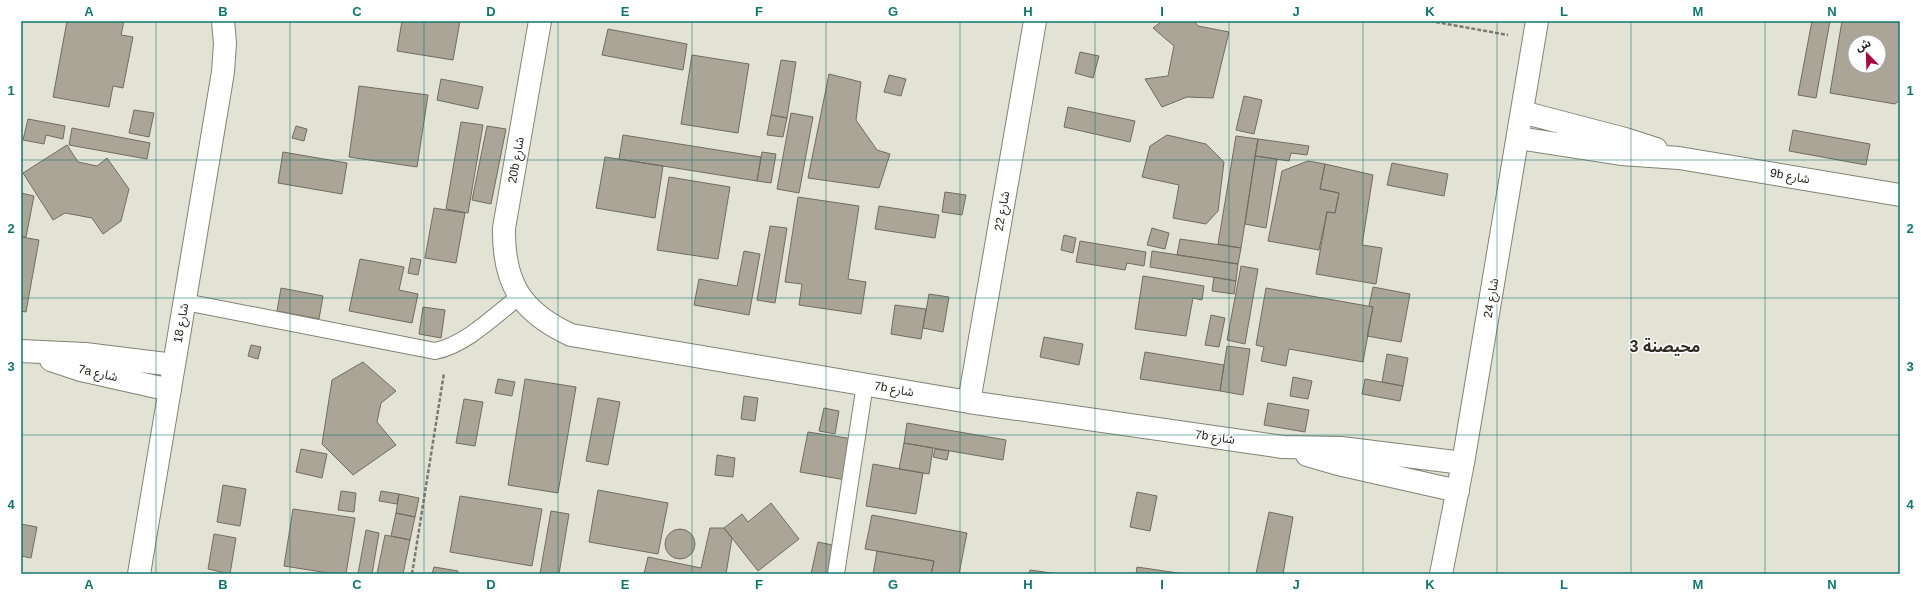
<svg xmlns="http://www.w3.org/2000/svg" width="1921" height="595" viewBox="0 0 1921 595" font-family="Helvetica,'Noto Sans Arabic',sans-serif">
	<style>
		.building { fill: #aaa597; stroke: #716c5f; fill-rule: evenodd }
		.lines { fill: none; stroke-linecap: round; stroke-linejoin: round }
		.lane-casing { stroke: #828375; stroke-width: 18 }
		.street-casing { stroke: #828375; stroke-width: 24 }
		.path { stroke: #797a70; stroke-width: 2.5; stroke-dasharray: 4 2; stroke-linecap: butt }
		.lane { stroke: #fff; stroke-width: 16 }
		.street { stroke: #fff; stroke-width: 22 }
		.grid { fill: none; stroke: #0f766e; stroke-width: 1; stroke-opacity: 0.55 }
		.labels { text-anchor: middle; dominant-baseline: central; stroke-width: 3; stroke-linejoin: round; paint-order: stroke }
		.street-label { font-size: 12px; fill: #1b1c16; stroke: #fff }
		.district-label { font-size: 16px; font-weight: bold; fill: #2b2b1f; stroke: #fff }
		.neatline { fill: none; stroke: #0f766e; stroke-width: 1.5 }
		.grid-label { font-size: 13px; text-anchor: middle; font-weight: bold; fill: #0f766e }
	</style>
	<rect width="100%" height="100%" fill="#e2e3d4"/>
	<path class="building" d="M67,21H124L121,35L133,37L123,88L113,86L109,107L53,97Z
		M402,21H460L453,60L397,51Z
		M1162,21H1194L1198,26L1229,32L1213,98L1187,97L1162,107L1145,79L1168,76L1174,46L1153,28Z
		M1812,21H1830L1816,98L1798,95Z
		M1842,21H1900V100L1895,104L1830,93ZM1855,42H1879V66H1855Z
		M608,29L687,44L683,70L602,55Z
		M1080,52L1099,56L1093,78L1075,73Z
		M692,55L749,64L738,133L681,124Z
		M781,60L796,62L787,118L771,115Z
		M829,74L861,82L856,120L877,150L890,154L879,188L808,178Z
		M889,75L906,79L901,96L884,92Z
		M441,79L483,87L478,109L437,100Z
		M359,86L428,95L417,167L349,157Z
		M1244,96L1262,100L1254,134L1236,130Z
		M1068,107L1135,121L1130,142L1064,127Z
		M134,110L154,113L149,137L129,133Z
		M791,113L813,117L799,193L777,189Z
		M771,115L787,118L783,137L767,135Z
		M28,119L65,126L63,139L46,135L44,144L23,140Z
		M461,122L483,125L468,213L446,209Z
		M296,126L307,129L304,141L292,138Z
		M487,126L506,129L491,204L472,200Z
		M72,128L150,143L147,159L69,145Z
		M1793,130L1870,144L1866,165L1789,151Z
		M623,135L761,157L757,181L619,159Z
		M1167,135L1206,144L1224,162L1218,211L1206,224L1173,218L1179,185L1142,177L1150,146Z
		M1236,136L1258,139L1241,248L1218,244Z
		M1258,139L1309,146L1307,155L1291,153L1289,161L1255,156Z
		M67,145L78,162L97,166L107,158L129,189L121,221L103,234L92,218L65,213L53,220L23,173Z
		M283,152L347,163L342,194L278,183Z
		M762,152L776,154L771,183L757,181Z
		M1255,156L1277,159L1266,228L1245,224Z
		M605,157L663,166L655,218L596,208Z
		M1308,161L1325,164L1320,189L1339,193L1335,213L1327,212L1319,250L1268,241L1282,171Z
		M1392,163L1448,174L1444,196L1387,185Z
		M1325,164L1373,175L1362,245L1382,248L1376,284L1316,274L1327,212L1335,213L1339,193L1320,189Z
		M669,177L730,187L718,259L657,250Z
		M945,192L966,195L962,215L942,212Z
		M21,193L34,196L26,237H21Z
		M798,197L859,206L848,279L866,282L861,314L799,305L802,284L785,282Z
		M879,206L939,215L935,238L875,229Z
		M434,208L465,213L456,263L425,258Z
		M770,226L787,228L775,303L757,300Z
		M1152,228L1169,233L1165,249L1147,245Z
		M1064,235L1076,238L1073,253L1061,250Z
		M21,237L39,240L26,312L21,311Z
		M1180,239L1241,248L1238,264L1177,255Z
		M1080,241L1146,252L1144,266L1127,263L1125,270L1076,262Z
		M744,251L760,254L749,315L694,305L699,279L737,286Z
		M1152,251L1238,264L1236,281L1150,267Z
		M411,258L421,260L418,275L408,273Z
		M360,259L404,267L399,290L418,294L412,323L349,311Z
		M1241,266L1258,269L1245,344L1227,340Z
		M1143,276L1204,286L1202,300L1193,298L1186,336L1135,329Z
		M1214,277L1236,281L1234,294L1212,291Z
		M1373,287L1410,294L1401,342L1367,336L1373,307L1369,306Z
		M281,288L323,296L319,319L277,311Z
		M1266,288L1373,307L1363,362L1289,349L1286,366L1261,361L1264,347L1256,345Z
		M929,294L949,297L943,332L923,328Z
		M895,305L926,309L921,339L891,334Z
		M423,307L445,310L441,338L419,334Z
		M1211,315L1225,318L1219,347L1205,345Z
		M1044,337L1083,344L1079,365L1040,357Z
		M251,345L261,347L258,359L248,356Z
		M1227,346L1250,349L1243,395L1220,391Z
		M1145,352L1224,365L1220,391L1140,379Z
		M1387,354L1408,358L1403,386L1382,382Z
		M363,362L396,391L381,403L377,422L396,445L353,475L322,444L332,380Z
		M1293,377L1312,381L1308,399L1290,396Z
		M498,379L515,382L512,396L495,393Z
		M525,379L576,387L558,493L508,485Z
		M1365,379L1403,386L1400,401L1362,394Z
		M744,396L758,398L755,421L741,419Z
		M598,398L620,402L608,465L586,461Z
		M464,399L483,402L475,446L456,443Z
		M1268,403L1309,410L1305,432L1264,425Z
		M824,408L839,411L835,434L819,431Z
		M907,423L1006,440L1003,460L904,443Z
		M808,432L853,439L846,480L800,472Z
		M904,443L933,448L929,474L899,469Z
		M301,449L327,454L322,478L296,472Z
		M935,449L949,451L947,460L933,457Z
		M717,455L735,458L733,477L715,475Z
		M873,464L923,473L916,514L866,506Z
		M223,485L246,489L240,526L217,522Z
		M598,490L668,503L658,554L589,542Z
		M341,491L356,493L354,512L338,510Z
		M381,491L399,494L397,504L379,501Z
		M1137,492L1157,496L1150,531L1130,527Z
		M399,494L419,498L415,517L396,513Z
		M460,496L542,509L532,566L450,552Z
		M771,503L799,539L758,571L724,528L742,514L748,522Z
		M293,509L355,518L346,574H335L284,566Z
		M551,511L569,514L559,574H540Z
		M1269,512L1293,517L1283,574H1256Z
		M396,513L415,517L410,540L391,536Z
		M872,515L967,533L959,574H931L934,561L865,549Z
		M21,524L37,527L31,558L21,556Z
		M710,528H724L732,538L726,574H644L648,557L701,568Z
		M665 544a15 15 0 1 1 30 0a15 15 0 1 1-30 0Z
		M366,530L379,533L372,574H358Z
		M214,534L236,538L230,574L208,569Z
		M385,535L410,540L403,574H377Z
		M818,542L837,546L831,574H811Z
		M877,551L934,561L931,574H873Z
		M434,567L458,571L457,574H432Z
		M1137,567L1185,574H1136Z
		M1030,570L1059,574H1029Z"/>
	<g class="lines">
		<g class="lane-casing">
			<path id="lane" d="M185,302L435,351C466,345 495,315 520,296
				M836,574L865,384"/>
		</g>
		<g class="street-casing">
			<path id="street" d="M540,21L504,228C503,283 521,312 571,335L969,402L1283,447L1341,448L1463,463
				M1522,112L1625,139L1656,149
				M1518,138L1621,154L1679,158L1900,195
				M21,351L85,354L174,365
				M51,360L81,370L170,390
				M969,402L1035,21
				M1307,455L1338,464L1458,491
				M139,574L223,72L225,43L223,21
				M1441,574L1463,463L1537,21"/>
		</g>
		<path class="path" d="M1430,21L1508,35
			M412,574L444,373"/>
		<use href="#lane" class="lane"/>
		<use href="#street" class="street"/>
	</g>
	<path class="grid" d="M156,21V574M290,21V574M424,21V574M558,21V574M692,21V574M826,21V574M960,21V574M1095,21V574M1229,21V574M1363,21V574M1497,21V574M1631,21V574M1765,21V574M21,160H1900M21,298H1900M21,435H1900"/>
	<g class="labels">
		<g class="street-label">
			<text transform="translate(516 160) rotate(-80)">20b شارع</text>
			<text transform="translate(1790 176) rotate(10)">9b شارع</text>
			<text transform="translate(1002 211) rotate(-80)">شارع 22</text>
			<text transform="translate(1491 298) rotate(-80)">شارع 24</text>
			<text transform="translate(181 323) rotate(-80)">شارع 18</text>
			<text transform="translate(98 373) rotate(13)">7a شارع</text>
			<text transform="translate(894 389) rotate(10)">7b شارع</text>
			<text transform="translate(1215 437) rotate(8)">7b شارع</text>
		</g>
		<g class="district-label">
			<text x="1665" y="346">محيصنة 3</text>
		</g>
	</g>
	<rect width="1921" height="595" fill="none" stroke="#ffffff" stroke-width="44"/>
	<g transform="translate(1867 54) rotate(337)"><circle r="19" fill="#ffffff" stroke="#a4a4a2"/>
	<path d="M0-3L7 15L0 10L-7 15Z" fill="#a40b43"/>
	<text y="-6" font-size="11" font-weight="bold" text-anchor="middle" fill="#1b1c16">ش</text>
	</g>
	<rect x="22" y="22" width="1877" height="551" class="neatline"/>
	<g class="grid-label">
		<text x="89" y="16">A</text>
		<text x="223" y="16">B</text>
		<text x="357" y="16">C</text>
		<text x="491" y="16">D</text>
		<text x="625" y="16">E</text>
		<text x="759" y="16">F</text>
		<text x="893" y="16">G</text>
		<text x="1028" y="16">H</text>
		<text x="1162" y="16">I</text>
		<text x="1296" y="16">J</text>
		<text x="1430" y="16">K</text>
		<text x="1564" y="16">L</text>
		<text x="1698" y="16">M</text>
		<text x="1832" y="16">N</text>
		<text x="11" y="95">1</text>
		<text x="1910" y="95">1</text>
		<text x="11" y="233">2</text>
		<text x="1910" y="233">2</text>
		<text x="11" y="371">3</text>
		<text x="1910" y="371">3</text>
		<text x="11" y="509">4</text>
		<text x="1910" y="509">4</text>
		<text x="89" y="589">A</text>
		<text x="223" y="589">B</text>
		<text x="357" y="589">C</text>
		<text x="491" y="589">D</text>
		<text x="625" y="589">E</text>
		<text x="759" y="589">F</text>
		<text x="893" y="589">G</text>
		<text x="1028" y="589">H</text>
		<text x="1162" y="589">I</text>
		<text x="1296" y="589">J</text>
		<text x="1430" y="589">K</text>
		<text x="1564" y="589">L</text>
		<text x="1698" y="589">M</text>
		<text x="1832" y="589">N</text>
	</g>
</svg>
